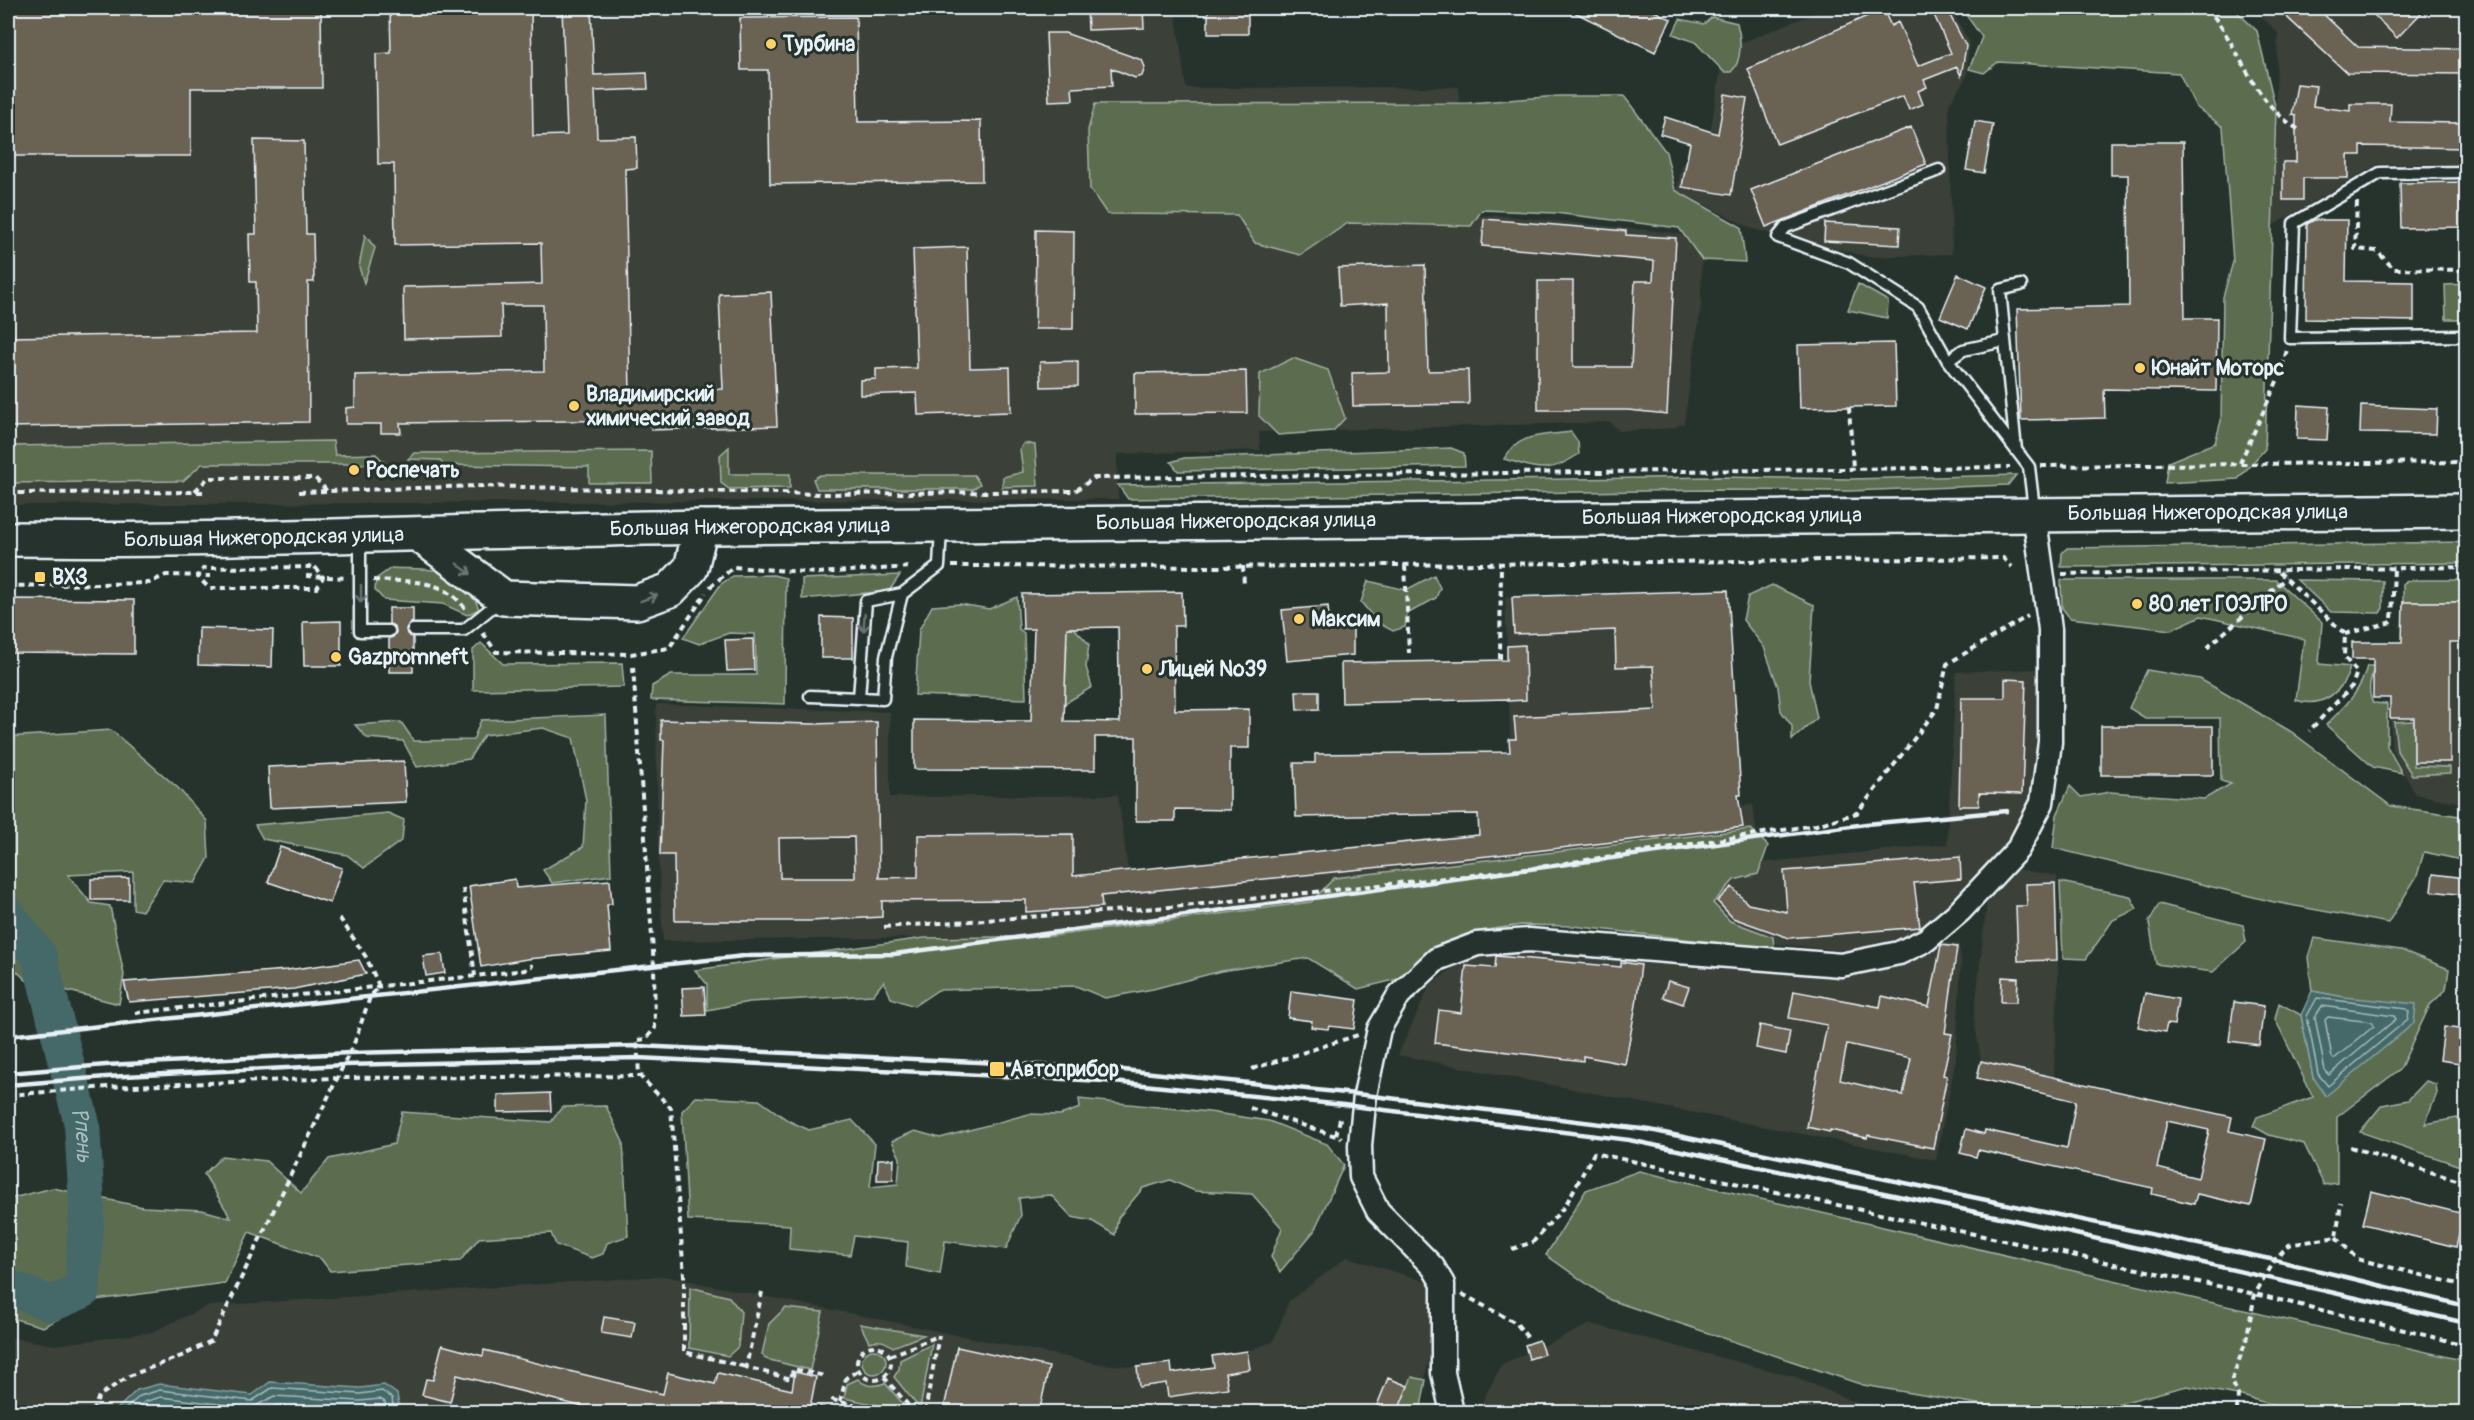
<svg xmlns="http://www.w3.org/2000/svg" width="2474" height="1420" viewBox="0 0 2474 1420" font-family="Pangolin,sans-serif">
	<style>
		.built { fill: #3a4138 }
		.green { fill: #5c6d50; stroke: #a2afa4; stroke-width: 1.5 }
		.water { fill: #446967; stroke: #869fa1; stroke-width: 1.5 }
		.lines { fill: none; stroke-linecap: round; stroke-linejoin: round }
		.shore { stroke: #a6bbbe; stroke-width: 1.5 }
		.river { stroke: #446967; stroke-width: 36 }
		.building { fill: #6a6252; stroke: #e8f1f8; stroke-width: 1.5; fill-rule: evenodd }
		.service-casing { stroke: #e8f1f8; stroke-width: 15 }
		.minor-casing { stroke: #e8f1f8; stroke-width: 27 }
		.primary-casing { stroke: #e8f1f8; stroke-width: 38 }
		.path { stroke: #e8f1f8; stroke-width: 4; stroke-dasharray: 6 4.5; stroke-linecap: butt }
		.service { stroke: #26332d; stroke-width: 10 }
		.minor { stroke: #26332d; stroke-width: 22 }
		.primary { stroke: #26332d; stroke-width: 33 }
		.rail { stroke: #e8f1f8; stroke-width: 4.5 }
		.oneway { stroke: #6a7674 }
		.poi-dot { fill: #ffd166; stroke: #26332d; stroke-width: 2 }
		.labels { text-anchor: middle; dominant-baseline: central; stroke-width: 6; stroke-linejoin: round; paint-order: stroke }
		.poi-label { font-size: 21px; font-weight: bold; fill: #e8f1f8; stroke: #26332d; text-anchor: start }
		.street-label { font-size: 21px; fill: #e8f1f8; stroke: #26332d }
		.water-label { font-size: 22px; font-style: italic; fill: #a6bbbe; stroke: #26332d }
	</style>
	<rect width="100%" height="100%" fill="#26332d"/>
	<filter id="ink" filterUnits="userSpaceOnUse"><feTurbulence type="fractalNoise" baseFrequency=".0167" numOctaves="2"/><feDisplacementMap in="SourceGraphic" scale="12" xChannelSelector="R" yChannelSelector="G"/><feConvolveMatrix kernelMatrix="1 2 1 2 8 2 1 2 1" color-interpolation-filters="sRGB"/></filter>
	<g filter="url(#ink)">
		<path class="built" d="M8,8H1175L1186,88L1459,87V217L1496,215L1675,233L1702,241L1701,306L1684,423L1674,428L1619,431L1610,422L1259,432L1260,450L1117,454L1118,499L8,505Z
			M1827,8H1950L1969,41L1967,76L1949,104L1952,254L1869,257L1753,229L1677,191L1682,164L1709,139L1724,50Z
			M2252,8H2466V164H2378L2272,226L2278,33Z
			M2411,580H2466V804L2415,794L2391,748L2390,706H2394V698H2373V674L2380,660L2352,659V642L2402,641L2403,583Z
			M1728,590L1741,795L1513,809L1505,597Z
			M2040,669L2039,786L2015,841L1921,933L1844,951L1710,937L1707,868L1947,844L1956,672Z
			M656,704L890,712V797L1118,795L1128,870L1753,805L1758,842L1052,936L663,941L658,850Z
			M2010,868L2057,876L2058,988L2054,1077L1981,1061L1974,1018L1987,901Z
			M1938,942L1959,944L1961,963L1956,1059L1936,1160L1398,1055L1430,985L1474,953L1506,949L1810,972L1900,967Z
			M1347,1257L1440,1286L1420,1412H8V1337L55,1345L152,1332L208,1306L664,1276L1101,1364L1137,1367L1171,1363L1173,1373L1214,1367L1212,1356L1247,1351L1273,1342L1289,1301Z
			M1591,1324L1796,1377L1873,1410L1884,1412H1477L1502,1364L1527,1353L1525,1345L1538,1340L1541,1347Z"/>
		<path class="green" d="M1961,8H2233L2257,31L2276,110L2265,449L2238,479L2165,483L2168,462L2215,443L2221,421L2223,297L2233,262L2223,127L2196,107L2179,73L1998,62L1984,73L1969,69L1982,37Z
			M1712,17L1737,23C1741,37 1743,61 1731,72H1724L1695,42L1673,34L1680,19L1704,24Z
			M1559,96H1624L1666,152L1675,190L1741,227L1745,262L1702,260L1679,228L1555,213L1482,210L1471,226L1348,223L1300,255L1255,243L1237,215L1107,214L1090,189L1088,130L1095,104L1469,103Z
			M365,235L375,248L364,283L359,267Z
			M1858,284L1888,301L1887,318L1848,310Z
			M2466,284V319H2446L2445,285Z
			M1293,358L1328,370L1345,418L1333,431L1278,435L1259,416L1260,374Z
			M1571,432L1578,442L1579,454C1548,475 1539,469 1504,459C1520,432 1542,436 1571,432Z
			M333,441L335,455L376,454L386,464H202L183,481L8,483V446Z
			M1024,443L1035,445L1038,486L1002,487L1003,477L1023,472L1020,449Z
			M729,447V474H790V488L729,489L721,483L720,455Z
			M1451,448L1464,453L1465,466L1178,471L1171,462L1184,458Z
			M651,451L652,483H589V467L443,465L440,460L408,459L414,453Z
			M820,475H974L980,484L973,489H817L813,479Z
			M2016,475L2008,485L1849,491L1709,490L1128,499L1118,485L1717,477L1851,479Z
			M2466,542V563L2061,567L2062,553L2067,548Z
			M391,568C406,569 424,568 439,571C455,575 474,593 479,609L467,615L443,604L384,600L375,590L376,579Z
			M773,575L786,578L785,704L651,700L652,686L671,675H756L755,634L729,633L699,644L683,638L721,584L733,576Z
			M900,575L889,591L802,599V579Z
			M1434,575L1440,588L1436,598L1407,614L1405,627L1393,631L1378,623L1361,602L1368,581L1406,590Z
			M2061,580H2276L2322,622L2319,664L2350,667C2344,692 2321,709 2296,700L2304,639L2201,616L2171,630L2070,618L2062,608Z
			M2297,580L2383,581V608L2380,613L2331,612Z
			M2411,580H2466V602H2406L2403,606V583Z
			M1772,585L1814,605L1809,681L1817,718L1792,740V726L1781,711L1778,687L1764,647L1743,620L1748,596Z
			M1017,597L1019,629L1024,633L1026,699L915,695L919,630L932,606L960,604L989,609Z
			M1046,628H1074L1089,644L1086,667L1092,687L1064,704L1067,644L1044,643Z
			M481,643L503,664L622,663L624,687L473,690V650Z
			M2367,666H2375C2370,677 2367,692 2373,703L2387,704V746L2402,773L2373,767L2326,725C2344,707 2361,692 2367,666Z
			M2147,670L2200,679L2290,731L2391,806L2466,817V861L2424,852L2417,876L2388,923L2274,902L2053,848L2057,815L2070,786L2081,797L2110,792L2204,799L2231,784L2221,781L2220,718H2145L2129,708Z
			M606,715L611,875L552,883L543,870L583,847L586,800L573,738L543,728L484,735L469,759L417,767L403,741L367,738L355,725L401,722L414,741L473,740L481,720Z
			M2414,721V766L2450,767V773L2412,775L2397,751L2394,722Z
			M111,730L178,788L207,821L209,858L195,883L163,880L142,911L133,909V872L68,875L91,903L110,906L124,975L119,1004L26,980L8,963V737Z
			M388,813L404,820L402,840L364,868L347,855L263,839L255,825Z
			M1751,829L1768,846L1758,874L1734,880L1713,903L1730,921L1773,937L1774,947L1728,944L1573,926L1521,925L1473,932L1429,951L1402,978L1358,989L1308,958L1221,971L1153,989L1105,998L1076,986L938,990L914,1006L891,998L884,981L873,995L749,1002L707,1010V984L695,970L924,938L1052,936L1311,902L1334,878Z
			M2060,882L2130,896L2137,909L2113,920L2086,959L2063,958Z
			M2159,904L2243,925L2246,942L2213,972L2156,964L2149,922Z
			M2314,938L2401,950L2449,969L2446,990L2430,1005L2400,1069L2337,1117V1183L2324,1185L2304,1144L2269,1135L2253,1126L2257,1117L2313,1097L2275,1019L2279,1003L2301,1015L2313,1077L2344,997L2312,991L2308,957Z
			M2426,1081L2436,1084L2437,1093L2425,1124L2457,1118L2466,1134V1168L2360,1132L2382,1105L2408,1100Z
			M696,1097L759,1100L789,1121L809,1130L852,1120L875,1144L870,1187L898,1184L900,1158L892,1141L915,1131L940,1138L1029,1114L1060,1115L1080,1108L1079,1099L1209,1112L1269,1121L1327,1144L1344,1165L1314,1231L1280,1272L1271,1257L1282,1228L1252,1194L1195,1191L1170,1180L1143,1188L1118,1218L1115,1235L1092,1221L1072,1217L1051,1195L1019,1198L1021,1215L1006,1249L945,1241L940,1274L906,1267L908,1242L854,1236L850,1255L789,1249L790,1225L688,1220L682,1111Z
			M606,1106L623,1142L628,1236L607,1243L603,1254L592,1258L556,1245L551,1233L479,1238L460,1261L330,1271L321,1259L249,1232L225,1283L95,1300L43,1327L8,1317V1199L53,1188L143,1207L202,1210L231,1218L204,1174L222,1156L266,1161L301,1193L329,1159L394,1144L402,1112L551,1122L562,1107Z
			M1639,1171L2466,1361V1412H2298L2238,1395L2187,1386L2086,1412H2025L1863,1385L1610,1300L1546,1255L1586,1190Z
			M690,1287L729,1297L741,1312L738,1347L728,1356L689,1348Z
			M785,1308L823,1312L810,1370L766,1359L762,1354L769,1324Z
			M860,1324L924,1335L893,1347C885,1341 879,1339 869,1342Z
			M932,1344L920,1409L894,1377L899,1369L900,1360Z
			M862 1362a12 12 0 1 1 24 0a12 12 0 1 1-24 0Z
			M1412,1377L1426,1380L1420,1412H1397Z
			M858,1379C866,1387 874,1387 885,1383L910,1412L844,1398L847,1384Z"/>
		<path class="water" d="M2312,991L2344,997L2416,1004L2414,1023L2326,1096L2313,1077L2301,1015Z
			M270,1382L360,1388L384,1385L397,1394L400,1412H114L137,1390L159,1384L252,1395Z"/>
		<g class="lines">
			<path class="shore" d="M2317,998L2407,1009L2409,1012L2408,1019L2328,1086L2318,1074L2307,1016Z
				M2322,1006L2394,1016L2396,1019L2329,1075L2325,1071L2315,1017Z
				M2328,1017L2372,1022L2374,1026L2334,1059L2332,1057L2325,1020Z
				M122,1412L140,1396L160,1390L252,1401L272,1388L360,1394L382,1391L392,1398L394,1412
				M133,1412L144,1402L161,1397L252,1408L274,1396L360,1401L380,1399L385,1402L386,1412
				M146,1412L162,1407L210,1412
				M266,1412L277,1405L360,1410L374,1409L377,1412"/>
			<path class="river" id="s1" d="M8,915L39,956L82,1124L87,1206L82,1291L51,1304L8,1287"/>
		</g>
		<path class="building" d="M8,8H321L322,88H191V156H8Z
			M390,8H531L533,136L567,135L562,8H591L594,75L647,73L648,89L595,91L597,138L636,137L637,168L625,169L630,392L723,389L719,294L771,292L777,426L651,430L650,420L400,423L401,433H381V424H346V408L355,407V375L544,371L543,305H501L502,337L404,339L403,287L542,284L541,243L395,245L394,164H378L376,54L391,53Z
			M1087,8H1143L1144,28L1088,30Z
			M1208,8H1248V34H1208Z
			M1566,8H1648L1671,19L1655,52Z
			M1931,8H1946L1966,46L1961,76L1957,67L1924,80L1927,87L1918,91L1923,104L1909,110L1903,96L1777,144L1748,69L1883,9L1891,26L1898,22L1918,66L1951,53Z
			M2277,8H2317L2358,47L2466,49V74L2347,73Z
			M2367,8H2426L2397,38Z
			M856,17L858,122L981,121L982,181L770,184L768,70H741L740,18Z
			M1046,33H1065L1142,60L1145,67L1142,76L1135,78L1111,68L1112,86L1072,88L1073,100L1049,101Z
			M2297,84L2316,86L2313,106L2350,111V104H2391L2390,122L2466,123V148L2361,146V155H2348V178H2303V200H2283V162H2296V116L2292,115Z
			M1725,94L1747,98L1731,195L1682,187L1690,143L1660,134L1665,117L1718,134Z
			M1975,121L1993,124L1984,173L1966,170Z
			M1911,127L1926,164L1766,227L1751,190Z
			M254,140L304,141L306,234H313L314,282H308L309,422L8,427V337L257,333L256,282H250L249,234H256Z
			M2111,142H2183L2185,318H2217L2216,391L2104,389L2105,418L2021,420L2017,309L2129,306L2128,175H2111Z
			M2466,182V227L2401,228L2400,183Z
			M1484,219L1626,231V235L1676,238L1667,414L1628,410H1538V281H1573V367H1631L1635,281H1653L1654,261L1482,246Z
			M2314,220H2347L2346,281L2414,282V321L2306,319L2307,224Z
			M1825,223L1900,227L1899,245L1824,241Z
			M1036,230L1074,231L1073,329H1035Z
			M967,247L970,368L1010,367L1011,412L918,415L917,393L860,395V380L876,379V369L917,368L913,249Z
			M1425,265L1428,371L1468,370L1469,404L1353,406L1352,373L1389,372L1388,303L1340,306L1338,268Z
			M1958,274L1986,287L1968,329L1940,317Z
			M1894,343L1896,406L1800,408L1798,345Z
			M1078,361V386L1041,387L1040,362Z
			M1246,371L1247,413L1135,414V373Z
			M2298,405L2329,407L2327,440L2297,439Z
			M2361,406L2437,409L2436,434L2360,433Z
			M1728,590L1741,795H1738L1743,827L1517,853L1101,896L1102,907L1026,912V900L882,901V917L810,921H675L674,855H660L664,740H661V720L813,724L877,722L879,878L918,877V835L1073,834V876L1479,835L1478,814L1296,817L1294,763H1315V754L1510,752L1509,739H1516L1514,717L1656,710L1653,666L1616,667L1615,630L1514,634L1512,597ZM854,837L855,878H780L779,838Z
			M1182,592L1183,626H1174L1175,710L1249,709V748H1230V810L1175,809V821H1136V737H1095V770L914,769V720L1031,721L1034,629H1023L1022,594ZM1118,627L1120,722L1064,721L1067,628Z
			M8,599L134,600V654L8,653Z
			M2403,602H2466V642H2450V762H2414V718H2390V698H2373V659H2352V642H2402Z
			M1328,606L1330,628L1353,627V655L1287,661L1282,610Z
			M389,608H413V622L409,624L406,629L407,634L413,638V672H389V638L393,637L396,632L395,627L389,624Z
			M821,617L853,618V658H821Z
			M341,621V666H304L303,622Z
			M199,628L273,630L272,667L198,665Z
			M753,639L754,670L727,671L725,640Z
			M1525,645L1526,700L1508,701V699L1342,703L1341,663L1507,660V646Z
			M2005,679L2026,680L2022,794L1979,793V806H1959L1961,698H2005Z
			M1296,691H1319V709L1297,710Z
			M2101,726H2213V775H2101Z
			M404,761L406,802L270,808L268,767Z
			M280,847L342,868L330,903L268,882Z
			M1960,857L1961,879L1914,883L1920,927L1789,938L1733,918L1717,901L1732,887L1748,904L1787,912L1784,871Z
			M2433,874L2466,878V895L2431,891Z
			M129,878V900H91V879Z
			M515,879L516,888L610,880L612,904L607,905L611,951L527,959L481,967L469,886Z
			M2055,883L2057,960L2018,961L2016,906H2027L2026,884Z
			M1941,945L1957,947L1945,1033L1952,1034L1943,1075L1947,1076L1933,1148L1868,1135L1867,1138L1830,1130V1132L1807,1127L1827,1025L1789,1018L1794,991L1880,1007L1882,996L1929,1007ZM1847,1044L1911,1058L1903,1095L1840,1080Z
			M442,954L445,973L426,976L423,956Z
			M1496,956L1621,967V962L1641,965L1636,1005L1625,1064L1583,1056V1061L1435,1043L1439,1010L1461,1013L1466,966L1495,968Z
			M359,960L366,974L294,989L129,1002L124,982L287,970Z
			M2002,977L2018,978L2017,1002H2001Z
			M1668,981L1689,987L1683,1004L1663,997Z
			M704,987L706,1015L684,1016L682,988Z
			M1291,991L1358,1000L1354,1029L1329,1026L1328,1029L1311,1027L1312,1021L1288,1018Z
			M2145,993L2178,999L2174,1025L2167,1024L2165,1032L2138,1027Z
			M2234,1002L2264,1006L2259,1045L2229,1041Z
			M1760,1025L1790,1031L1786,1054L1756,1048Z
			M2444,1027L2466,1030V1064L2440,1060Z
			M1981,1061L2232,1117L2229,1131L2266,1139L2251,1206L2197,1194L2194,1204L2152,1194L2153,1188L1978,1150L1976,1157L1960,1153L1966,1129L1984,1134L1985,1130L2067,1148L2076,1101L1977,1078ZM2167,1121L2209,1130L2198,1178L2157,1168Z
			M550,1093L551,1111L498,1112V1095Z
			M878,1159H894L893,1180H877Z
			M2371,1191L2464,1214L2456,1247L2363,1224Z
			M604,1317L635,1322L632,1338L601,1333Z
			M1539,1340L1544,1354L1529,1359L1525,1345Z
			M442,1345L483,1356L484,1350L663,1394L668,1373L715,1384L718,1373L792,1390L795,1372L816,1377L809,1413H686L660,1407L659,1413H632L613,1408L611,1413H607L457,1375L450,1402L422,1395L426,1379L433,1380Z
			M957,1347L1049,1367L1039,1413H943Z
			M1247,1351L1250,1369L1225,1373L1228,1388L1168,1397L1166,1383L1139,1387L1137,1367L1171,1363L1172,1373L1214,1367L1212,1356Z
			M1388,1378L1408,1386L1397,1413H1374Z"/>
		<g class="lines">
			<g class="service-casing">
				<path id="service" d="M1939,170L1786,227L1778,237L1849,263L1918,307L1948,361L2029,467L2034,509
					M2466,172L2380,173L2294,223L2290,338L2466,336
					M1948,361L1963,350L2004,341
					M2016,450L2000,290L2021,285
					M360,539V631H389
					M413,630H464L501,600
					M810,696L883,699L886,657L902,594L939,566L941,528
					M859,698L866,601L902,594"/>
			</g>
			<g class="minor-casing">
				<path id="minor" d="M1452,1412L1443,1373V1284L1433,1267L1378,1211L1361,1177L1360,1145L1365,1095L1379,1029L1399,995L1437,959L1477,944L1529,940L1841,965L1899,953L1926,940L1960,911L2018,849L2042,803L2050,742V629L2034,513"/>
			</g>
			<g class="primary-casing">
				<g id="primary">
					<path d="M418,534L504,598L637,602L670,590L691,568L701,527"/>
					<path id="s2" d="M8,539C242,542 477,530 712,527C1297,520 1882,513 2466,511"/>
				</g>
			</g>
			<path class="path" d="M2207,8C2240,46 2252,102 2298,129
				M2357,202L2355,249L2377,251L2394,269L2466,270
				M1849,407L1853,468
				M2240,463L2279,377L2287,350
				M2041,466L2466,462
				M195,491L208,478H315L327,491
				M299,492L477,486L824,494L1075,491L1094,478L2010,467
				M8,493L204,492
				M1405,565L1409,653
				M952,566L1219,567L2003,558L2012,567
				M1243,566L1244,586
				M315,567L323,577L317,588H209L197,576L204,568Z
				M2279,572L2345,634L2344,657L2357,672L2352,686L2309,731
				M2062,574L2466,567
				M306,576L348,578
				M373,580C409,582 444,577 466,610
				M8,586L149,583L166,575L211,576
				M710,587L734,567L818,573L911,567
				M483,633L496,652L631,654L669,648L706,593
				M2345,634L2392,622L2394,568
				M2207,648L2286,578
				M1500,659L1501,564
				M633,667L654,966L655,1028L646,1039L637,1040L639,1075L671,1108L684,1275V1352L746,1367
				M463,888L475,976
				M884,927L1184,906L1520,870L1816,825L1857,813L1937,709L1947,664L2028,616
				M135,1013L475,976L525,970L533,965
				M1252,1069L1358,1035
				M8,1095L107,1087L338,1078L648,1076
				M1250,1108L1342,1138
				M1336,1135L1340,1119
				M2350,1147L2466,1183
				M2336,1237L2357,1259L2466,1286
				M1512,1249L1533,1242L1565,1206L1594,1153L2255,1294L2466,1345
				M762,1292L746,1367L791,1379L793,1369L825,1376
				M1462,1294L1516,1323L1528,1338
				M857 1363a17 17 0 1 1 34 0a17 17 0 1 1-34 0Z
				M890,1356L938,1336
				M884,1377L914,1412
				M840,1402L846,1378L859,1370
				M819,1408L831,1410L833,1400L882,1412
				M2237,1410L2238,1395L2231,1382L2246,1341L2255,1294L2275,1260L2288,1245L2336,1237L2341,1203
				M93,1412L99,1396L129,1376L184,1355L211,1341L355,1041L370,997L379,986L366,957L339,917
				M925,1412L939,1335"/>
			<use href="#service" class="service"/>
			<use href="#minor" class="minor"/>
			<use href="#primary" class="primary"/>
			<path class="rail" d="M8,1036L744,956L894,954L1866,824L2007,811
				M8,1073L106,1065L349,1053L638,1046L1104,1068L1365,1095L1650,1130L2275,1260L2466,1306
				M8,1085L106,1077L344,1065L638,1058L1103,1081L1344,1105L1629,1140L2019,1221L2466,1323"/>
		</g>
		<defs><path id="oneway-shaft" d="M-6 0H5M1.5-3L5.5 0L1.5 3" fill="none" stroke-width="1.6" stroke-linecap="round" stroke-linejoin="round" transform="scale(1.5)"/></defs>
		<g class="oneway">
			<use href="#oneway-shaft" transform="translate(464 569) rotate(37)"/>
			<use href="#oneway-shaft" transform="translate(361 594) rotate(90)"/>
			<use href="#oneway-shaft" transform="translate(649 598) rotate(-21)"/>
			<use href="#oneway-shaft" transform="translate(864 623) rotate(94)"/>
		</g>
	</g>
	<g class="poi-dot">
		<circle cx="771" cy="44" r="6"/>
		<circle cx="2140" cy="368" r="6"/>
		<circle cx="574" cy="406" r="6"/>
		<circle cx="354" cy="470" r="6"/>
		<rect x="34" y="571" width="12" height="12" rx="3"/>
		<circle cx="2137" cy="604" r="6"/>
		<circle cx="1299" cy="619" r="6"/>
		<circle cx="336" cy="657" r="6"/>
		<circle cx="1147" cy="669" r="6"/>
		<rect x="989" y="1061" width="16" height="16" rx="3"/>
	</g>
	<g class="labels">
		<g class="poi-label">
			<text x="783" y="44">Турбина</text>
			<text x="2152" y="368">Юнайт Моторс</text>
			<text x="586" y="394">Владимирский<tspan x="586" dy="24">химический завод</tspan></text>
			<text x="366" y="470">Роспечать</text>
			<text x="52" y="577">ВХЗ</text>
			<text x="2149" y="604">80 лет ГОЭЛРО</text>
			<text x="1311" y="619">Максим</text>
			<text x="348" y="657">Gazpromneft</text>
			<text x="1159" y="669">Лицей №39</text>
			<text x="1010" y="1069">Автоприбор</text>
		</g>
		<g class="street-label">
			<text stroke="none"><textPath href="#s2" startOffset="2200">Большая Нижегородская улица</textPath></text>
			<text stroke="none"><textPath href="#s2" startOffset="1714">Большая Нижегородская улица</textPath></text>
			<text stroke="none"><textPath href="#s2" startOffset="1228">Большая Нижегородская улица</textPath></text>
			<text stroke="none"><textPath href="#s2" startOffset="742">Большая Нижегородская улица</textPath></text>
			<text stroke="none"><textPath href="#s2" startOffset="256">Большая Нижегородская улица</textPath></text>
		</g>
		<g class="water-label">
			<text stroke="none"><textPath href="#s1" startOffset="236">Рпень</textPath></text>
		</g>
	</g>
	<rect width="2474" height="1420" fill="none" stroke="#26332d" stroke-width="30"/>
	<rect x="15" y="15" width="2444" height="1390" fill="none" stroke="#e8f1f8" stroke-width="2" filter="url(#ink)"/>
</svg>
